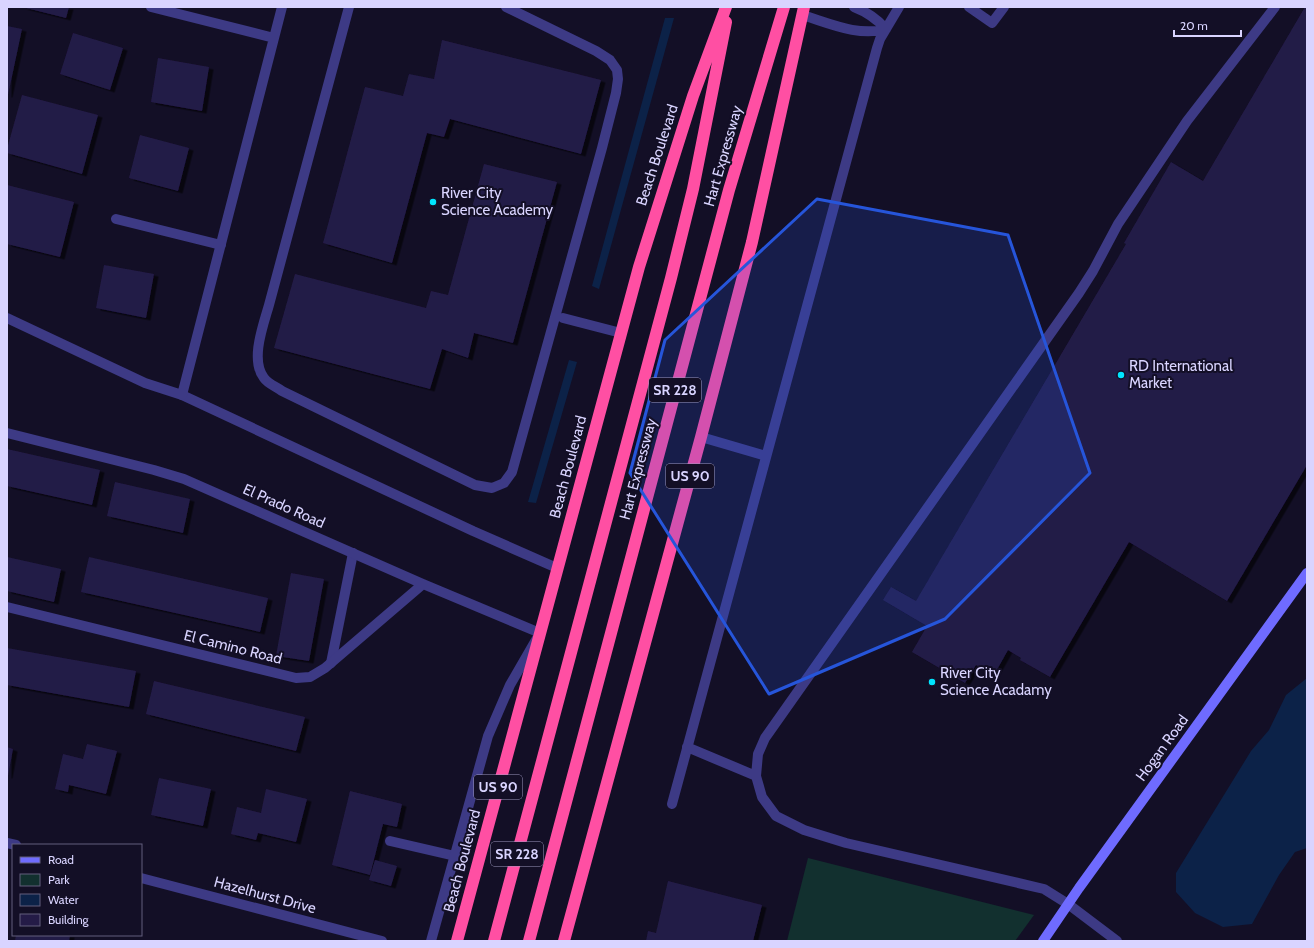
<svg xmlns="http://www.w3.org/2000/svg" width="1314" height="948" viewBox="0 0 1314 948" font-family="Cabin,sans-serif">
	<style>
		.green { fill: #12302f }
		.water { fill: #0c2248 }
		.building { fill: #241b47; filter: url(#shadow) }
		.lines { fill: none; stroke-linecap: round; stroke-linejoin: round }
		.lane { stroke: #3d3a85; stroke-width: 10 }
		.street { stroke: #3d3a85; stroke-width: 10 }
		.secondary { stroke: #6f6bff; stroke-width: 10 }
		.highway { stroke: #ff4fa3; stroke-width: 12 }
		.marked { fill: #2655da; fill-opacity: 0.2; stroke: #2655da; stroke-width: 3; stroke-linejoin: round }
		.poi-dot { fill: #00e5ff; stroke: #130f26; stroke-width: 1.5 }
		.labels { text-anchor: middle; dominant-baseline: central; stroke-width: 4; stroke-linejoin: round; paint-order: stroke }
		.shield { fill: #130f26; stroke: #9e99be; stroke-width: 1 }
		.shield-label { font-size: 14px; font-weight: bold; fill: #d9d4ff }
		.street-label { font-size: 15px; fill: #d9d4ff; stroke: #130f26 }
		.poi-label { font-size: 15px; fill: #d9d4ff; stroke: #130f26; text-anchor: start }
	</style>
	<defs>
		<filter id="shadow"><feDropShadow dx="4.5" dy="2.5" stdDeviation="0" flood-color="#0009"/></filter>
	</defs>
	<rect width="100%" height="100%" fill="#130f26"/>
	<path class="green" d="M808,858L1034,915L1015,941H787Z"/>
	<path class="water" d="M665,18H674L599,289L592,286Z
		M569,360L577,362L536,503L528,502Z
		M1307,678V848L1295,852L1279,875L1252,924L1223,927L1195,913L1176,892V873L1251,751L1269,730L1286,695Z"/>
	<path class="building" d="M22,7H69L66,18Z
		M1305,7H1307V465L1227,601L1129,542L1050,677L1020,660L1021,658L1008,650L994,675L976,665L965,683L912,652L927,626L883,600L891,587L916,601L1126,244L1124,243L1171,162L1203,181Z
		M7,26L22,29L8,95H7Z
		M73,33L123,48L110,90L60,74Z
		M442,40L601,80L581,154L450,119L444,137L427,133L392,263L323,243L365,87L403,96L409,74L434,79Z
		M158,58L209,67L202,111L151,102Z
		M22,95L98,115L82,174L7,153V149Z
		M140,135L189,148L178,191L129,178Z
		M484,164L557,182L513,343L474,333L468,358L442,349L430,389L274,348L295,274L426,308L431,291L448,295Z
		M7,185L74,202L60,257L7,244Z
		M104,265L154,274L146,318L96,308Z
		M7,449L100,470L92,505L7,486Z
		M115,482L190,499L183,533L107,516Z
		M7,557L61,569L54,602L7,591Z
		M89,557L268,598L260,632L81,592Z
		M291,573L324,579L309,661L276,656Z
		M7,648L136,671L129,707L7,685Z
		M154,681L305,717L296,751L146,714Z
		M87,744L117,751L106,794L69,785L68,792L55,789L63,754L83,759Z
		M7,747L13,749L8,776H7Z
		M159,778L211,789L203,826L151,815Z
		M266,789L307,799L296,842L258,833L256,840L231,834L237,807L261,813Z
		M350,791L402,804L397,827L383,824L370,875L332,865Z
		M375,860L397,866L391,886L369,880Z
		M668,881L762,905L753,941H646L648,931L656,933Z
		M16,935H70L69,941H15Z"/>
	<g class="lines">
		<path class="lane" d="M349,7L269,305C263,326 250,360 264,378C268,384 277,387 282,391L475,485L492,488L504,483L512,472L602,148L616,93L618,79L617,70L610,60L596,51L506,7
			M854,7C867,12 877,19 886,29
			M969,7L992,23L1004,7
			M802,15C829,23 858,37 886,29
			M563,318L621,333
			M182,395L473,531L557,568
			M701,437L766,456
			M331,663L353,553
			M687,747L756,776
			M672,804L877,48L880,39L899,7
			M390,841L455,856
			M1117,941L1068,904L1044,889L846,843L804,830L776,816L762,797L756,776L758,754L765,738L1079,293L1093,271L1118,224L1187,121L1275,7"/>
		<path class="street" d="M151,7L274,38
			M116,219L221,245
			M7,318L145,383L182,395L282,7
			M7,433L154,470L184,479L423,584L540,633L510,685L488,736L431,941
			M7,607L296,678L310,677L325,668L423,584
			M7,843L16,845
			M141,878L382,941"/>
		<path class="secondary" d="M1043,941L1079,888L1307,573"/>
		<path class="highway" d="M457,941L639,267L693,96L726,7
			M494,941L671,278L693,189L726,22
			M529,941L729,190L784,7
			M564,941L701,437L752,242L804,7"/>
	</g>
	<path class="marked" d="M817,199L1008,235L1090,473L945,619L769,694L630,473L665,340Z"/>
	<g class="poi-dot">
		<circle cx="433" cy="202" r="4"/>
		<circle cx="1121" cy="375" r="4"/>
		<circle cx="932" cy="682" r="4"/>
	</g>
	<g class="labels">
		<g class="shield">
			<rect x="649" y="378" width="52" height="24" rx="3"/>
			<rect x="666" y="464" width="48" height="24" rx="3"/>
			<rect x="474" y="775" width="48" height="24" rx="3"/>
			<rect x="491" y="842" width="52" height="24" rx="3"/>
		</g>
		<g class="shield-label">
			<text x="675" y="390">SR 228</text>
			<text x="690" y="476">US 90</text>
			<text x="498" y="787">US 90</text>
			<text x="517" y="854">SR 228</text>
		</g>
		<g class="street-label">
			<text transform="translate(657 155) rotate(-72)">Beach Boulevard</text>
			<text transform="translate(723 156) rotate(-74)">Hart Expressway</text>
			<text transform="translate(568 467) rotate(-75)">Beach Boulevard</text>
			<text transform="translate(638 469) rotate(-75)">Hart Expressway</text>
			<text transform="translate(284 506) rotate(24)">El Prado Road</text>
			<text transform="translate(233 647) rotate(14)">El Camino Road</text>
			<text transform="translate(1162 748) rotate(-54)">Hogan Road</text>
			<text transform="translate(462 861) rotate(-75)">Beach Boulevard</text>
			<text transform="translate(265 895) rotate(15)">Hazelhurst Drive</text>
		</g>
		<g class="poi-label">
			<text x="441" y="193">River City<tspan x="441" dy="17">Science Academy</tspan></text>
			<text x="1129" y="366">RD International<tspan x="1129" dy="17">Market</tspan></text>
			<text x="940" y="673">River City<tspan x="940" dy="17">Science Acadamy</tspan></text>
		</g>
	</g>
	<rect width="1314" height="948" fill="none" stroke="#d9d4ff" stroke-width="16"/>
	<rect x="12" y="844" width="130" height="92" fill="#130f26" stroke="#625e7d"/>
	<rect x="20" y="857" width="20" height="6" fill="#6f6bff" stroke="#625e7d"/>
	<text x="48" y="864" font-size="12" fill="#d9d4ff">Road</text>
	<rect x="20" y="874" width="20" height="12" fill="#12302f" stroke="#625e7d"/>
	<text x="48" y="884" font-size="12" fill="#d9d4ff">Park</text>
	<rect x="20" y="894" width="20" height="12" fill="#0c2248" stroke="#625e7d"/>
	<text x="48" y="904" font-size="12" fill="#d9d4ff">Water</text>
	<rect x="20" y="914" width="20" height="12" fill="#241b47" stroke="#625e7d"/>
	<text x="48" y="924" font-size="12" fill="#d9d4ff">Building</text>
	<path d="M1174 30v6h67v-6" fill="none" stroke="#d9d4ff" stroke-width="2"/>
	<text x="1180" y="30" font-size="12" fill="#d9d4ff" stroke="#130f26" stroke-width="3" paint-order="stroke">20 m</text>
</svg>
